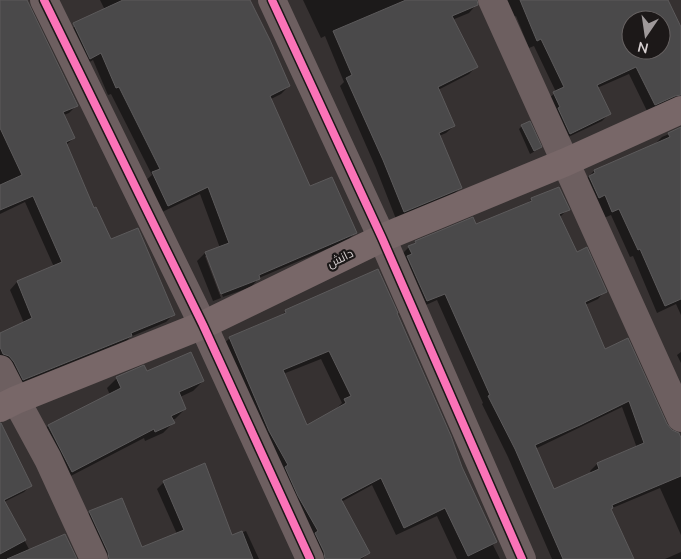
<svg xmlns="http://www.w3.org/2000/svg" width="681" height="559" viewBox="0 0 681 559" font-family="Mulish,Cairo,sans-serif">
	<style>
		.shadow { fill: #0007; fill-rule: evenodd }
		.building { fill: #4a494a; stroke: #5c5a5b; fill-rule: evenodd }
		.lines { fill: none; stroke-linecap: round; stroke-linejoin: round }
		.minor { stroke: #6d5f60; stroke-width: 28 }
		.major { stroke: #786768; stroke-width: 28 }
		.cycleway-casing { stroke: #1c1818; stroke-width: 11 }
		.cycleway { stroke: #fb73b8; stroke-width: 8 }
		.labels { text-anchor: middle; dominant-baseline: central; stroke-width: 4.5; stroke-linejoin: round; paint-order: stroke }
		.street-label { font-size: 12px; fill: #d8d1d2; stroke: #1c1818 }
	</style>
	<rect width="100%" height="100%" fill="#363131"/>
	<path class="shadow" d="M0,0H26L77,105L69,113L64,115L74,138L66,145L94,209L110,241L173,315L166,322L130,337L124,344L16,387L0,363V334L24,323L10,290L17,282L54,267L25,202L0,214Z
		M100,0H249L289,86L281,94L271,99L310,188L355,233L348,240L259,278L251,287L223,297L207,256H205L221,298L213,301L197,261L205,253L220,248L200,194L160,213L145,181L152,175L111,94L108,95L93,60L88,63L72,29L80,21L105,10Z
		M303,0H476V5L469,13L452,20L476,67L469,74L438,90L454,126L446,133L439,136L460,188L453,195L396,219L376,168L340,86L344,82L325,36L321,38Z
		M506,0H667L681,30V104L647,111L629,74L597,88L610,113L602,121L562,140L546,101L556,92L534,46L529,48L516,16L514,17ZM631,20H661V50H631Z
		M522,126L540,147L537,150L530,154L519,129Z
		M681,129V315L676,304L657,313L633,256L630,257L611,215L604,218L587,178L594,171L654,145L662,137Z
		M532,199L568,209L560,217L576,253L605,291L598,299L585,305L605,350L666,425L681,441V535L660,488L610,509L633,559H552L508,457L482,404L483,403L437,300L419,308L402,254L409,247L416,242L475,225L526,205ZM622,407L637,448L597,464L590,471L591,474L553,490L535,449Z
		M286,311L461,467L496,542L493,545L500,559H457L437,516L396,535L372,485L341,502L368,553L362,559H315L221,346L230,338L280,317ZM321,359L342,403L337,408L338,409L307,427L283,374Z
		M681,352V363L677,355Z
		M146,373L203,381L193,391L180,397L185,409L175,419L172,420L173,423L163,433L145,441L144,438L61,481L38,436L48,426L110,395L107,388L117,378Z
		M0,446L30,486L24,492L4,502L30,551L76,559H0Z
		M164,482L232,536L246,531L259,559H102L83,519L90,512L142,549L177,534L157,489Z
		M681,552V559H665Z"/>
	<path class="building" d="M0,0H27L78,106L63,112L75,138L66,142L94,208L96,207L111,239L138,228L175,315L131,333L132,336L23,380L14,362L9,356L3,354L0,347V333L32,318L17,281L62,262L33,196L0,210V185L22,175L0,128Z
		M123,0H250L270,40L290,86L270,96L310,186L332,177L357,233L259,275L260,279L221,294L205,252L229,243L208,187L168,206L152,172L160,169L119,87L116,88L101,53L90,59L73,23Z
		M406,0H477L478,5L452,16L478,67L438,87L455,126L439,133L462,188L404,212L383,160L346,78L352,75L333,31Z
		M520,0H668L681,27V95L675,96L655,105L636,67L597,85L611,114L570,134L558,108L560,107L553,92L564,87L541,39L537,41ZM631,20H661V50H631Z
		M530,121L542,147L534,151L521,125Z
		M681,127V299L665,306L640,249L638,250L619,209L612,212L605,195L599,198L589,176L595,173L594,170L670,137L668,133Z
		M559,187L570,210L559,214L577,252L587,247L607,292L585,302L605,349L628,338L667,424L672,430L679,433L681,438V476L612,505L613,508L611,509L634,559H563L515,449L488,396L490,395L445,294L427,301L407,256L412,254L408,246L416,243L415,241L473,217L476,224L532,201L531,198ZM629,401L644,443L597,463L599,469L554,489L535,445L580,425Z
		M378,269L398,313H397L451,436L462,467L497,542L468,556L445,508L404,528L381,478L341,499L370,553L359,559H325L324,552L315,533L318,531L298,496L285,467L288,465L269,431L229,337L286,313L285,310ZM329,351L351,396L344,399L346,403L307,425L283,370Z
		M191,352L204,381L179,392L186,409L171,416L175,423L155,432L154,429L72,472L48,425L121,388L116,377L144,365L147,371Z
		M0,423H1L32,486L4,500L26,540L0,554Z
		M205,463L232,535L242,531L253,559H109L108,552L89,511L122,498L142,547L184,530L163,481Z
		M65,534L77,559H7Z"/>
	<g class="lines">
		<path class="minor" d="M44,0L203,325L310,559
			M272,0L382,238L522,559
			M492,0L681,418
			M0,369L16,400L48,459L94,559"/>
		<path class="major" d="M0,408L16,400L203,325L382,238L566,162L681,110"/>
		<g class="cycleway-casing">
			<path id="cycleway" d="M44,0L203,325L310,559
				M272,0L382,238L522,559"/>
		</g>
		<use href="#cycleway" class="cycleway"/>
	</g>
	<g class="labels">
		<g class="street-label">
			<text transform="translate(340 258) rotate(-26)">دانش</text>
		</g>
	</g>
	<g transform="translate(646 35) rotate(193)"><circle r="24" fill="#1c1818" stroke="#676262"/>
	<path d="M0-4L9 19L0 12L-9 19Z" fill="#9f999a"/>
	<text y="-8" font-size="14" font-weight="bold" text-anchor="middle" fill="#d8d1d2">N</text>
	</g>
</svg>
